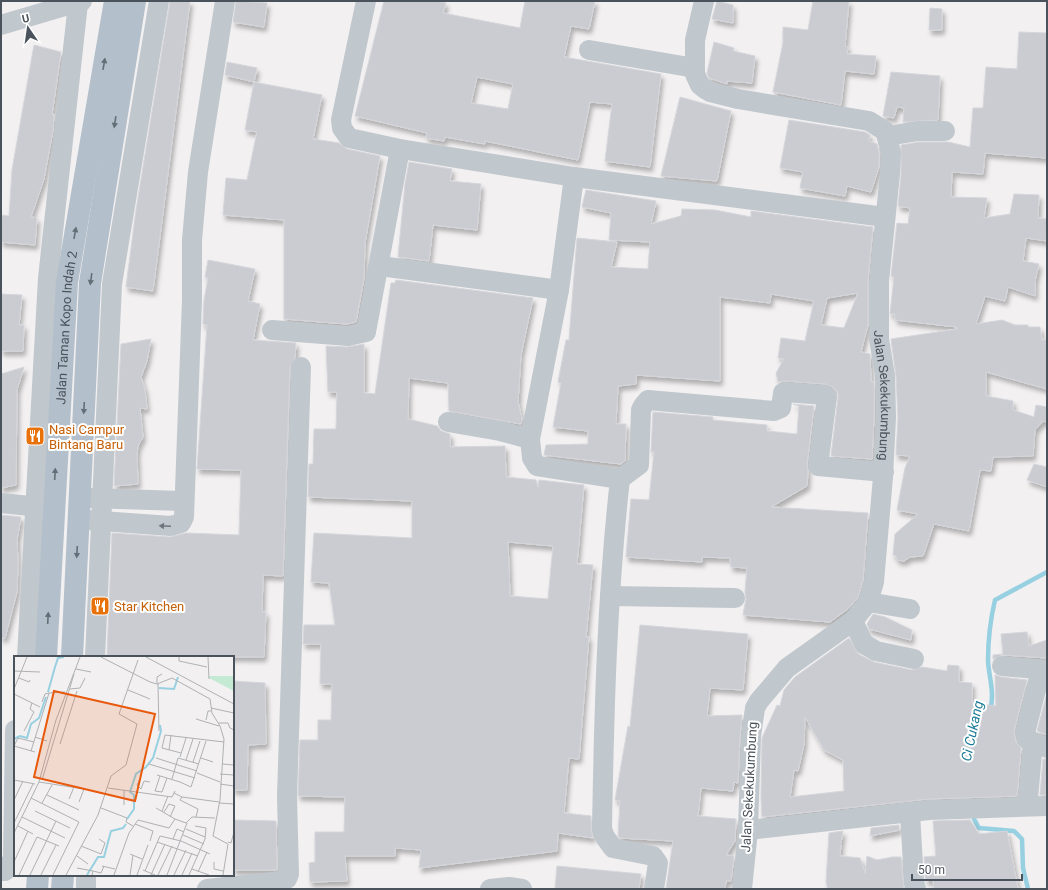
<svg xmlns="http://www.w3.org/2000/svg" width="1048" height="890" viewBox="0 0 1048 890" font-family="Roboto,sans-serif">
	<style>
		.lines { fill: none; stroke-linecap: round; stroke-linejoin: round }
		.stream { stroke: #97d0e1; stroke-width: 4.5 }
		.building { fill: #cbccd2; stroke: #d5d6db; fill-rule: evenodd; filter: url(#shadow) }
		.minor { stroke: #c0c7cd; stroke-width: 20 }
		.major { stroke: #b3bfcb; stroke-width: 22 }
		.oneway { fill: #646e77 }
		.oneway2 { fill: #6d767d }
		.labels { text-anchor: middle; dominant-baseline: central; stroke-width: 4; stroke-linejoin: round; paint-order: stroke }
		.street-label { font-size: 13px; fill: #4a535b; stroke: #fff }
		.food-label { font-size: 13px; fill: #c56008; stroke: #fff; text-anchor: start }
		.water-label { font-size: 14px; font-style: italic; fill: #1f7d99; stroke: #fff }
		.inset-river { fill: none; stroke: #97d0e1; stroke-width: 2 }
		.inset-road { fill: none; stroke: #afb1b4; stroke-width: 1 }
		.view { fill: #e8590c; fill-opacity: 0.15; stroke: #e8590c; stroke-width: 2 }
		.inset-edge { fill: none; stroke: #4a535b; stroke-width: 2 }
	</style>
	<defs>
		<filter id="shadow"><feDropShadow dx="2.5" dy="4.5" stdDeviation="2" flood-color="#0004"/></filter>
	</defs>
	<rect width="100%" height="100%" fill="#f2f0f0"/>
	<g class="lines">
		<path class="stream" d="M990,710C995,694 989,677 988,661C988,640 990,621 995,600L1047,572
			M974,813V819L979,828L1014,831L1022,839L1023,868L1028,889"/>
	</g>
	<path class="building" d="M170,1H190L153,291L126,287L136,210Z
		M236,1L267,3L264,27L233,22Z
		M384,1H437L446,3L443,13L520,28L525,1H595L589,29L571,26L564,57L661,74L650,167L605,161L612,104L590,102L578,160L485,141V144L445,137L444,141L426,138L427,133L355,116ZM477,77L513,84L508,109L471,103Z
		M717,1L733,5V23L712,19Z
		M813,1H849L845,46L848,47L847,54L876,56L874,74L845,71L841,105L773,92L783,43V27L808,30Z
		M930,8L942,9V30H929Z
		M1019,32L1047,33V158L985,153L983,174L952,172L951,197L987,198L984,218L1010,214L1014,194L1039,195L1038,218L1047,219V241L1026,238L1023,261L1039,264L1035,281V296L1008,287L1005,301L985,296L976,324L1002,320L1015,325H1028V327H1040L1042,340H1047V389L986,372V396L1013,401V410L1034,417L1036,405L1047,407V422L1043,421L1035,430L1033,456L993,457L991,471L980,470L969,531L934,524L923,556L910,557L904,561L897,560L896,556L893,555L895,534L918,514L897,510L905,468L910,456L896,455L898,417L896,376L891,339L957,329V327L895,320V314H890L894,277L891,276L897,223L908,224L910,208L898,206L901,175V145L919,142H948L970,147L973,108H983L986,67L1017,69Z
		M714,42L734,48L733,51L755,56L752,83L727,81V84L709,78L707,73Z
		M34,45L61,52L52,115L54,114L53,130L44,179L31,217L37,218L35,245L1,242V215L9,216L12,170Z
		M227,62L257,68L254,82L225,75Z
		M891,72L940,76L938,120L903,122L904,108L897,107L894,118L883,116Z
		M254,82L322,95L313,139L339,143L347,149L380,156L365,243L364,278L356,322L347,324L284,319V220L223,215L226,178L247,180L257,132L245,130Z
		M680,97L731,111L717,181L661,176Z
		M789,120L865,132L870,135L869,141L877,144L879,153V167L871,192L847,186L845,196L800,188L803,172L780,168Z
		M409,162L452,169L450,181L481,184L477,230L433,225L429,261L398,257L405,184Z
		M586,190L656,201L651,224L681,216L682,209L715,210L751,217V211L873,227L868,280V325L861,352L870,354L871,382H874V417L872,459L831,456L838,398V393L833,387L826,384L786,381L778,382L776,373L784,359L778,358L781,338L805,341L814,301L771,294L770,303L720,297V381L636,375V384L618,386L616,424H626L625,461L621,464L544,455L546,445L588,444V431L553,427L561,383L558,382L566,340H569L577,238L617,242L611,267L648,269L650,242L609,240L611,213L582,207ZM858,293L844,328L821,325L827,298Z
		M208,260L255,269L248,301L260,304L253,340L296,343L295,358L290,367L283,576L263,575L262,612H266L264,657L107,656L112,533L170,537L186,533L239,535L241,470L197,469L207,325L203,324L204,300L208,278L205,277Z
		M396,280L533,298L521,355L518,402L522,419L521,424L449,411L448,383L409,378L408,419L437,426L441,431L450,434V447L505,446L506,477L536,480L538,487L539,480L584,485L577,564L593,565L586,637H589L579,759L569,758L564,813L591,816V829L593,838L558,833L557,851L419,868L421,850L395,848V856H345L347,881L310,882L309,863L315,862V832H344L345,797L298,796L300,740H318V720H331L332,684H320L321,644H303L304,625H335L329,583L311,582L314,533L412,538V501L308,497L309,464H313L314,429H336L337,392H328L326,346L347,347L364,344V393L375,394L391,283H395ZM508,542L553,546L548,599L510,596Z
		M1,294L22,295L19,325H24L23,351H1Z
		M151,339L147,361L141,377L145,390L147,409L140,408L143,437L138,446L137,454L138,484L114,486L121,344Z
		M24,367L17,390L16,485L1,488V374Z
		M793,404L814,406L807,465L808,472L807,486L771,507L868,513L863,580L858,597L849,608L830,622L743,615L746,599L745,592L747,568L731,567L730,558L702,557V562L626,557L631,499L649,500L654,452H651L653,412L713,417V420L767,425V431L797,434L799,406Z
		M1034,464L1047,467V487L1027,480Z
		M1,515L21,517L17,540L18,563L17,592L5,638H1Z
		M873,614L885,617L912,630L911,640L869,629L867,624Z
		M640,625L748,634L743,690L710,688L707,716L742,715L740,736L738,783L734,782L733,791L701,788L698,816L736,819L735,841L726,855L734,856L731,881H726L725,889H666L673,841L620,838L618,836L620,801L615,800L628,726L630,727Z
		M1027,632L1029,646L1047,640V658L1003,655L993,659V655L1003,654L1001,634Z
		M849,638L858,654L874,662L912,670L922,667L947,671L948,665L959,666V682L972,683V703L996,706L995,675L1001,677L1027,680L1014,731L1016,743L1021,748L1017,796L928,799L762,817L761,797L762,738L777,705L780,706L784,690L795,677ZM805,717L824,750L843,760L844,791L790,797L794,770L798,771L804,744Z
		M233,681L265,683L266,744L248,745L247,790H233Z
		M1047,693V735L1037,731Z
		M1043,759H1047V795H1040Z
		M233,820L276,821L277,870H233Z
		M970,820L979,834L1007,831L1018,889H934L933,880L926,881L924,857L936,856L933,821Z
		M899,825V830L870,836L871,828Z
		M843,831L841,843H840L841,844L840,856L860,858L865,873L867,856L877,860L892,857H901L904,889H828L826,882L829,833Z
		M557,866L641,874L639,889H555Z"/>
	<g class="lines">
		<g class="minor">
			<path d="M366,1L341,120L342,128L349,138L400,149L574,177L559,290L530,439L532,458L537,466L620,479C607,595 604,712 602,829L605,837L613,848L653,856L658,863L654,889"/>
			<path id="s1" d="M704,1L695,40V74L700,85L705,89L710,92L738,99L869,121L885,131L891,152L890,174L879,281V339L885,376L886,417L883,477L874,582L868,602L853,621L787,668L759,701L755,708L751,736L748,830L742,889"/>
			<path d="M1,25L82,1"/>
			<path d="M589,50L695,68"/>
			<path d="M888,136L918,131H945"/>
			<path d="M574,177L885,217"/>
			<path d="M380,266L559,290"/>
			<path d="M272,330L348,336L366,332L400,149"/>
			<path d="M448,422L500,431L530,439"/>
			<path d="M620,479L639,465L641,410L643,406L648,400L774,411L781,408L783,393L785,392L825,395L827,397L818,466L884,472"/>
			<path d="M87,498L183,501"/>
			<path d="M1,503L49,508"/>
			<path d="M87,520L171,526L181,523L184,517L192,300V240L198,172L225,1"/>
			<path d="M610,596L735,598"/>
			<path d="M868,602L910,609"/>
			<path d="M853,621L864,644L876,651L914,659"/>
			<path d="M27,657L48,278L78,3"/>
			<path d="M95,657L112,284L159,1"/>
			<path d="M1002,666L1047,670"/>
			<path d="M1041,670L1025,733L1027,739L1047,748"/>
			<path d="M1028,798L1033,742"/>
			<path d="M910,813L914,882L916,889"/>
			<path d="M748,830L929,810L1047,806"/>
			<path d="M1,871H5L13,859L15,730"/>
			<path d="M86,889V875"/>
			<path d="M207,889L282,881L287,879L289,874L287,796L301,367"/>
			<path d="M490,889L509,887L522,889"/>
		</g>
		<g class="major">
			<path id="s2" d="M46,657L67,282L115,1"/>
			<path d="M72,657L90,283L135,1"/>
			<path d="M37,889L38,875"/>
			<path d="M62,889L63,875"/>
		</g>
	</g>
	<defs><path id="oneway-solid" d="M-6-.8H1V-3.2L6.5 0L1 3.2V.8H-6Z"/></defs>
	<g class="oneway">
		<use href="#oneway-solid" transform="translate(104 64) rotate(-80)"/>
		<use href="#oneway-solid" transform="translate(115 122) rotate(99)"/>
		<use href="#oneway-solid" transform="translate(75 233) rotate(-80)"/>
		<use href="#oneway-solid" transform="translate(91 279) rotate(98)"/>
		<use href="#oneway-solid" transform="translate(84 408) rotate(93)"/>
		<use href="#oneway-solid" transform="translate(55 474) rotate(-87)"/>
		<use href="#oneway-solid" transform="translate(77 552) rotate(93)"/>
		<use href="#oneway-solid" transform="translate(48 618) rotate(-87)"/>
	</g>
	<use class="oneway2" href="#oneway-solid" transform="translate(165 526) rotate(-177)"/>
	<defs>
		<g id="restaurant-square" transform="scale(1)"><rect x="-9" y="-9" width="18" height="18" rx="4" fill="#e8710a" stroke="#fff"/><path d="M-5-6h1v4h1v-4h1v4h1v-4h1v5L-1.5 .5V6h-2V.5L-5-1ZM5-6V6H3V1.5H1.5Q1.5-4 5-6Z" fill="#fff"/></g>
	</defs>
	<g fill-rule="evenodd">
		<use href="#restaurant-square" x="35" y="436"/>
		<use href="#restaurant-square" x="100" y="606"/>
	</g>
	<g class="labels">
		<g class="street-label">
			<text stroke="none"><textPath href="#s2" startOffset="330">Jalan Taman Kopo Indah 2</textPath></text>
			<text stroke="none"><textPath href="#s1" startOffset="545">Jalan Sekekukumbung</textPath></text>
			<text transform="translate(749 787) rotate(-87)">Jalan Sekekukumbung</text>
		</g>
		<g class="food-label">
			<text x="49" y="429">Nasi Campur<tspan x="49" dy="15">Bintang Baru</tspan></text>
			<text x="114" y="606">Star Kitchen</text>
		</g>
		<g class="water-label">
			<text transform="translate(972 731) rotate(-78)">Ci Cukang</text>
		</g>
	</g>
	<g transform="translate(14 656)">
		<rect width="220" height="220" fill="#f2f0f0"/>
		<path d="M195,20H220V35L195,22Z" fill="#c5ead4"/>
		<path class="inset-river" d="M145,32L160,33L164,21M34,36L41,11L44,2L50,1M0,83L6,80L13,82L17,68L25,62L32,41M113,163L120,153V139L116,136L122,118L132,111L139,102L147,75L146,69M73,219L84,201H90L97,175L109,172L112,168"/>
		<path class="inset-road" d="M87,1L136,26L143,28L158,22L196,43L198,57L206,70L210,83L206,144L199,180L214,188L209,219M132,1L220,48M165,1V5L193,11M194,1L195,23M62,13L77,16M0,15L26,16M5,22L15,26L16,24M143,28V21L148,18M144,28L145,75M0,33L13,1M56,33L66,32L71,22M114,34L136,43M0,38L26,51M28,46L31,38L35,37M197,52L220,57M182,63L205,70M192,64L194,55H197M205,67H214L216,72L220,74M10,75L20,56L16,53L18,47M21,81L33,85M20,86L4,82L0,90L21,96M46,88L63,35M155,94L157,79M17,95L35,37L51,36M167,97L148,92L151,79L210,86M166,101L172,82M142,102L183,115M187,102L199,106M172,104L179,83M179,106L186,85M135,108L181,122M208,108L220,109M183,117L206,126M206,118L220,119M143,119L166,126M146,120L141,135L148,136L153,122M126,123L123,129L127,133L130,125L136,126M158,123L164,102L185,108M0,124L21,128M28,124L60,18M25,126L70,133L65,146M166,126L177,131L192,85M206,128L220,130M94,132L158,141L161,135M110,134V149M160,137L168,141L205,146M33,139L65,154M168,141L166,144L184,153L182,161M17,142L65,166L39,219M55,143L60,131M0,144L9,125M28,147L38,129M205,147L220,148M87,152L113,162L112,166L119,170M142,152L161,163M21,155L56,172M148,155L154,140M150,156L155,148L161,150L156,161M8,161L51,182M0,167L19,128M121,168L139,175L136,185M4,170L19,178M172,173L191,181M0,177L25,126L42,64L66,1M169,179L190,188M159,183L163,173L170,176M143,186L184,200M214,186L217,187L220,176M67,190L87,198L91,187L85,183M116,198L128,203M63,200L74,208M0,206L14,175M200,206V213L209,215M88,210L101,213M63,212L79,215L78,219M178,213L195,219M129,214L141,219M79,215L87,217L90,210M131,215L146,180L167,185L196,198M184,216L193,196M5,219L23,181L45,190M16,219L42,165M27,219L42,189M52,219L84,159L97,120L112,109L123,68L105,58L124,4M100,219L115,177L124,164L155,172L161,163L172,167L178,161L201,162M116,219L119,199M123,219L134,189M137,219L151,188M144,219L158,190M153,219L173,167M160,219L172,194M168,219L178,197M175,219L191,183L192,172L181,170"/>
		<path class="view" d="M40,35L141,58L121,145L20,121Z"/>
		<rect width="220" height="220" class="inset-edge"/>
	</g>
	<rect width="1048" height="890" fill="none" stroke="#4a535b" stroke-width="4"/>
	<g transform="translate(28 28) rotate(347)" stroke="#ffffff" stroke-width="3" paint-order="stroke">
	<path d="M0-3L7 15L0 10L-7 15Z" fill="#4a535b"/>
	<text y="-6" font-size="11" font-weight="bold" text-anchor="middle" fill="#4a535b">U</text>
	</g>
	<path d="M912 874v6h110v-6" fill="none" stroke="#4a535b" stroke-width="2"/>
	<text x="918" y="874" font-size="12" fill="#4a535b" stroke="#ffffff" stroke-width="3" paint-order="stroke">50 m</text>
</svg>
